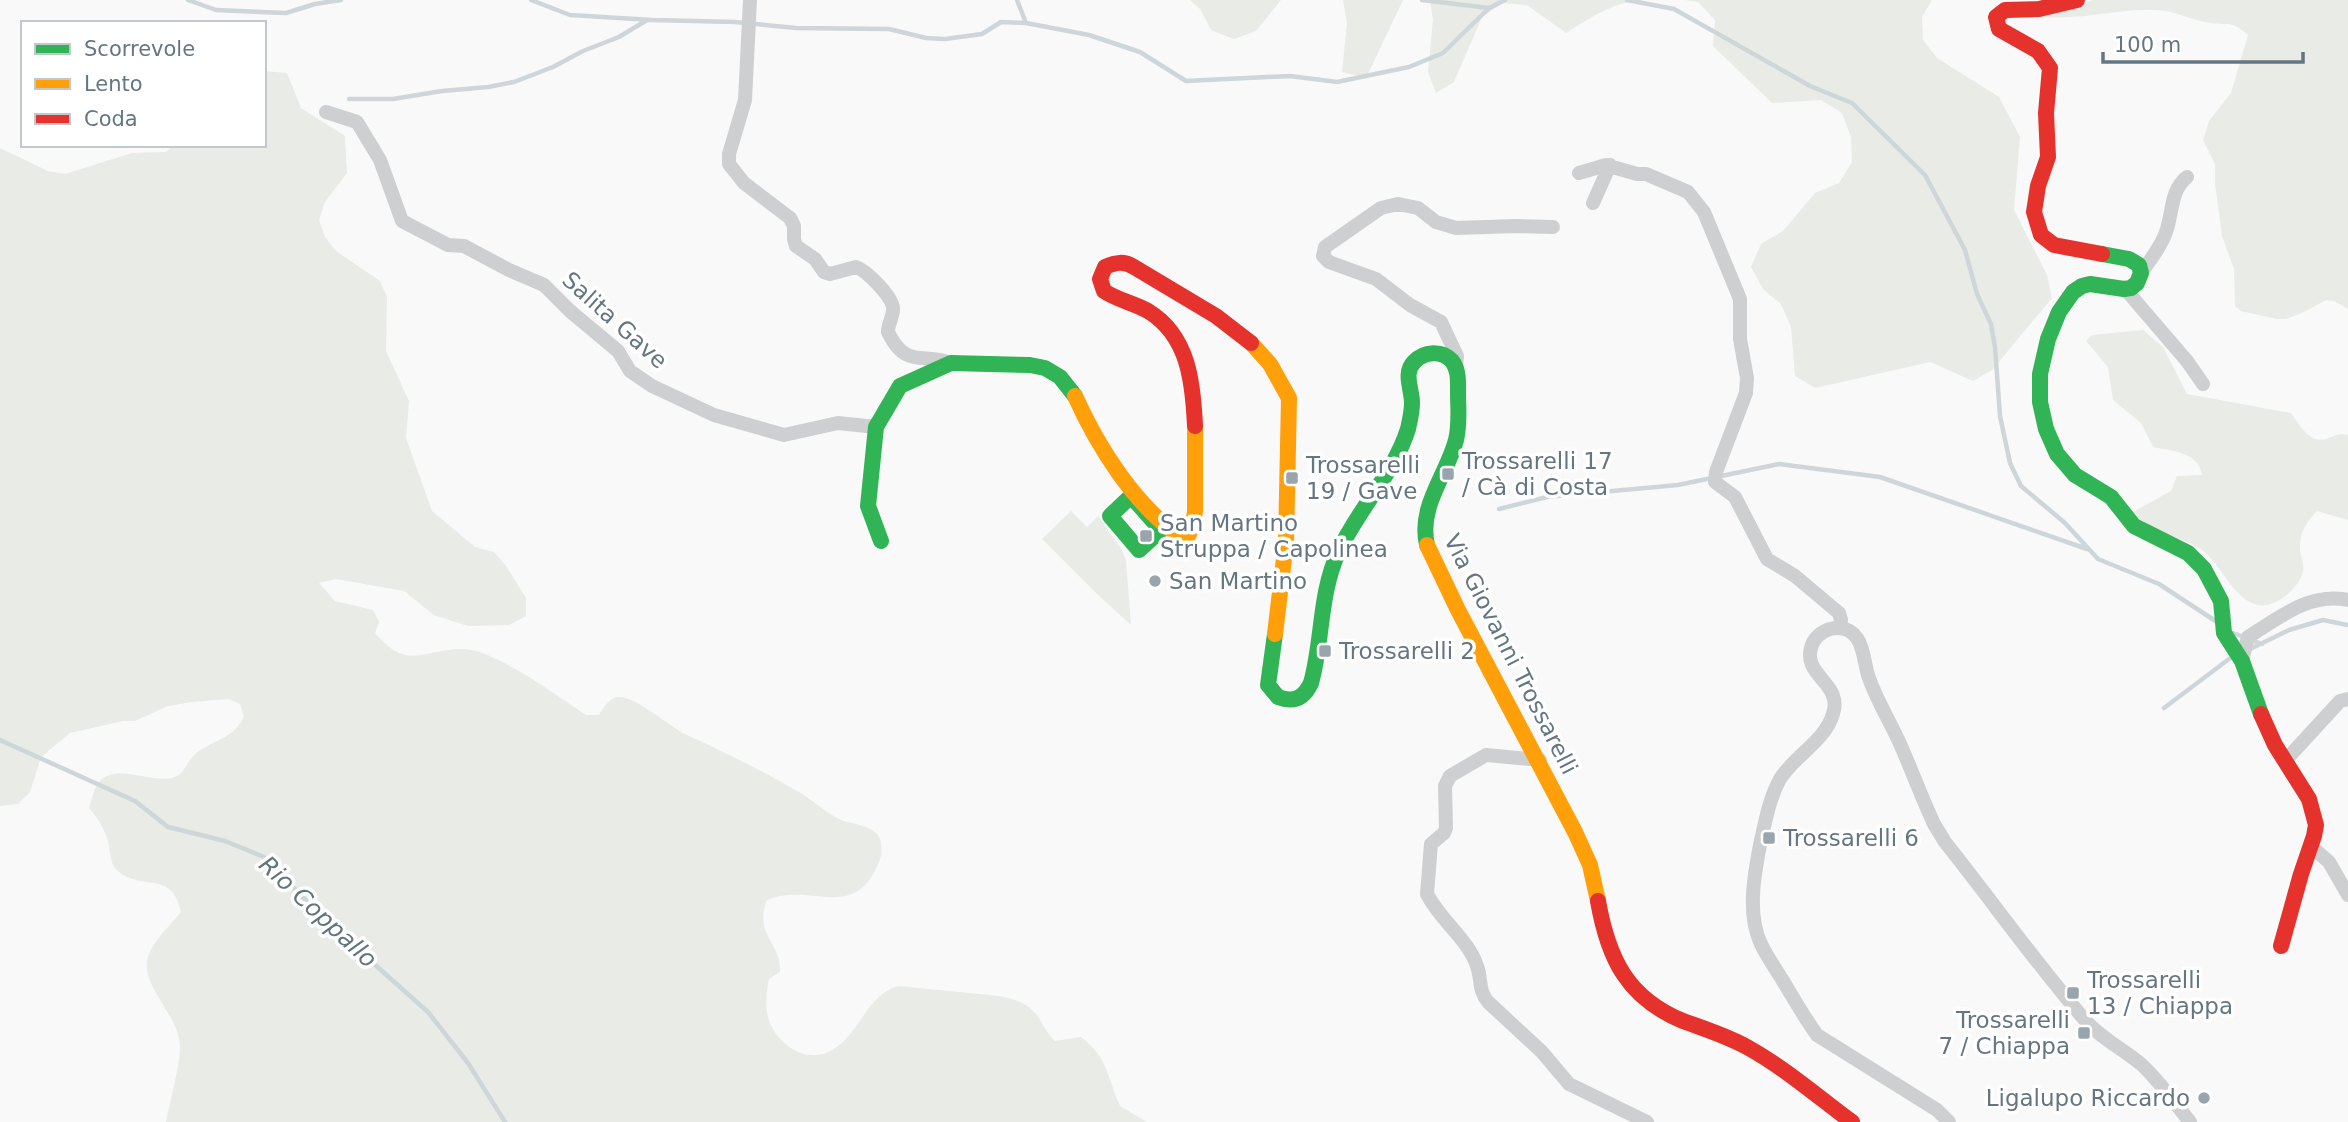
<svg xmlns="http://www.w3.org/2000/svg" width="2348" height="1122" viewBox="0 0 2348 1122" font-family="'DejaVu Sans',sans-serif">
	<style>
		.green { fill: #e8ebe6 }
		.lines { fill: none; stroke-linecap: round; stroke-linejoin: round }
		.stream { stroke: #ced6d9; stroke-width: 4.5 }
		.street { stroke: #cecfd0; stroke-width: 14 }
		.fast { stroke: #30b455; stroke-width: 16 }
		.slow { stroke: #ff9f0a; stroke-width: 16 }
		.jam { stroke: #e5322d; stroke-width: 16 }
		.poi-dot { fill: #99a4ac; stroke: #fff; stroke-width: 2.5 }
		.labels { text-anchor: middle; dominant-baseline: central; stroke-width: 7; stroke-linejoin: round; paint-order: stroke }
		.street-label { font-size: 23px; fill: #657683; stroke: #fff }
		.poi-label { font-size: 23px; fill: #657683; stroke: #fff; text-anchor: start }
		.water-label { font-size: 24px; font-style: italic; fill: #60757c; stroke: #fff }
	</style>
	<rect width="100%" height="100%" fill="#f9f9f9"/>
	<path class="green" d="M1190,0H1281L1256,31L1234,39L1211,30L1200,9Z
		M1343,0H1403L1366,78L1342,72L1347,23Z
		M1430,0H1646C1614,1 1592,17 1566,33L1527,5L1503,3L1482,17L1454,82L1436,93L1428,72L1433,20Z
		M1685,0H1932L1922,17L1923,40L1937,58L1999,97L2020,137L2014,210L2047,275L2052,298L1992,370L1973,381L1930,362L1815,388L1795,376L1791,327L1781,304L1763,289L1751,267L1761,244L1783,231L1815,193L1839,183L1852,162L1851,137L1842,113L1821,100L1772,103L1713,46L1715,20L1698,2Z
		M2093,0H2348V309L2334,301L2326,300L2302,313L2286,319H2277L2241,311L2235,306L2234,269L2222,236L2215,183V164L2203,140L2209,121L2231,93L2248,35C2230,19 2230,26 2209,23C2191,20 2175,11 2157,10C2116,8 2079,22 2038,16L2072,9Z
		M264,71L287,73L301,108L345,136L347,173L325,202L319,220L325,237L336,251L380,281L387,297L386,351L409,401L406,438L432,511L475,547L494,552L506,566L526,598V616L509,625L468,626L434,615L404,591L336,579L319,583L335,601L373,610L379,622L375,633C408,672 423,649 463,649C494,649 559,697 586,715H599C603,708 609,699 617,697C635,695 670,727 687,735C724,752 761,770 797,791C812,799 826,813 841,820C852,824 868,825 876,833C882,839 883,851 880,859C856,925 811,881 767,900C753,934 782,943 780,972L769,979C766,993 764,1014 772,1027C784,1050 811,1064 834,1049C861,1031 867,995 898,986L999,996C1011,998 1027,1003 1035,1013C1043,1022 1045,1032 1055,1041L1081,1037C1110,1060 1106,1076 1120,1106L1147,1122H166C170,1102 180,1065 180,1047C180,1017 144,990 147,962C149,944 170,926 181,912C172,869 143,892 118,871C109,864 111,852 108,841C104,828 98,818 89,808C91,801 94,789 98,783C115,762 150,783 172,778C182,776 185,767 190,760C205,740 231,743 244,717L240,704L229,699L192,702L168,706L135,721H123L70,733L41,757L30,792L18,804L0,806V148L48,171L65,174L132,153L166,152L174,145H264Z
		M2143,330L2163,347L2187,394L2291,413C2299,424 2309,444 2326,439C2335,436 2338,433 2348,435V520L2317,511C2307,521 2299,533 2300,549C2300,558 2306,565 2302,575C2299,583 2289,595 2281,599C2240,625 2225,563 2199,548C2177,535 2151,532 2133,512L2171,491L2177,476L2202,475C2199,452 2172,451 2153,447L2141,423L2113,400L2108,367L2086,341L2092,335Z
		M1071,511L1087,527L1098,516L1122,550L1126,561L1131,625L1097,594L1042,539Z"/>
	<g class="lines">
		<path class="stream" d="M188,0L216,10L286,13L315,4L341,0
			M531,0L570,15L652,20L735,22L796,28L889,29L926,38L945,39L982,34L1001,22L1026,23L1089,35L1140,52L1186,81L1290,76L1337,82L1409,67L1443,53L1489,8L1505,0
			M1017,0L1026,23
			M1422,0L1489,8
			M1627,0L1674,9L1810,86L1852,103L1925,175L1965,250L1977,294L1991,324L1995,347L2000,416L2010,463L2021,486L2065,523L2098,559L2159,584L2217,622
			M349,99H393L442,91L488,87L514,82L553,67L583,51L619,37L647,20
			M1499,509L1547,497L1678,485L1779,464L1880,477L2087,549
			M2233,633L2262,644
			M2248,650L2289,630L2323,620L2348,625
			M2164,708L2233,656
			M0,740L135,801L168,827L225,841L264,857L327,922L428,1012L468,1063L505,1122"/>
		<path class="street" d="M750,0L745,100L729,154V164L744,183L790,218L794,226V239L796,246L815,259L824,272L830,274L856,267C867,271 893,297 893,309C893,317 888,324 888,332C906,370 924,352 951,363
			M326,112L357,122L380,160L402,221L448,245L464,246L509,270L544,285L570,311L618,351L630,371L652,386L714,415L784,435L838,423L876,427
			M1579,173L1606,165L1637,174H1646L1688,192L1704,212L1740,299V339L1747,378L1746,393L1716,472L1715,482L1735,497L1767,559L1795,576L1839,613L1841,620L1839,628
			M1593,203L1610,165
			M2141,273C2151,259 2162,245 2167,229C2173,209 2171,190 2187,177
			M2126,290L2187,361L2203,384
			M1456,367L1457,356L1441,322L1410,305L1376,279L1329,262L1323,256L1325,247L1381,208L1398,204L1418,208L1436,222L1456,228L1516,226L1553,227
			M2242,661L2248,637C2279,618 2309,592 2348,600
			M1540,760L1486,755L1450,776L1445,786L1446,828L1444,833L1431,844L1427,894C1440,920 1468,939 1477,966C1482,980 1478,990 1488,1002L1542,1052L1569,1084L1647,1122
			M2285,761L2340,701L2348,699
			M2313,848L2329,862L2348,895
			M1949,1122L1937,1110L1817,1035C1804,1017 1794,999 1783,981C1776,969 1767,957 1761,944C1747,915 1754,876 1760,845C1765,823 1769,799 1780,779C1795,755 1825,741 1833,714C1843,683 1803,676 1811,648C1816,628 1844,620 1857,638C1865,650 1864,665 1869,678C1877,701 1891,723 1901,746C1912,771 1922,798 1934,824L1945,842C1992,901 2035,962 2084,1019C2100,1038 2123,1049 2142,1065C2160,1082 2175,1103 2190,1122"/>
		<path class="fast" d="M2102,254L2129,259L2139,265L2141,273L2137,283L2131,288L2124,289L2090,284L2082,286L2073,292L2059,312L2048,339L2040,374V402L2046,429L2057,454L2075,475L2111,497L2134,526L2188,553L2204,569L2221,601L2224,633L2242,661L2261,714
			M1131,496L1161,530L1139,550L1110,516Z
			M881,541L868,506L876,427L900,386L951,363L1030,365L1045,368L1060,377L1075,396
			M1275,634L1268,685L1278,697C1294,703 1304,698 1311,683C1323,640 1319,595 1338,553C1357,510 1394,474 1408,429C1410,420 1412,412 1412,403C1412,389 1403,373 1414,362C1424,351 1442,350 1452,361C1459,370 1458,382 1458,392C1458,408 1460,424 1456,440C1447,475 1418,506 1427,545"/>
		<path class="slow" d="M1251,343L1270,364L1289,398L1286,542L1275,634
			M1075,396C1098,447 1135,506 1181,537L1188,536L1193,525L1195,511V426
			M1427,545L1458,610L1575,832L1590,865L1598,901"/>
		<path class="jam" d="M2077,0L2039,9L2005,10L1996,17L1999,29L2038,51L2050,68L2046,113L2048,157L2038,186L2034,212L2041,235L2054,245L2102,254
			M1195,426C1193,383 1189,336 1148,311C1134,303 1117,300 1104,291L1100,279L1105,267C1116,262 1124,261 1134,267L1216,316L1251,343
			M2261,714L2275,745L2309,799L2316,825L2314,836L2301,874L2281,946
			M1598,901C1608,958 1627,998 1683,1021C1705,1029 1727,1036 1747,1047C1785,1068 1818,1097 1852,1122"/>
	</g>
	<g class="poi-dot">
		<rect x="1441" y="467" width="14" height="14" rx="3.5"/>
		<rect x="1285" y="471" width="14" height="14" rx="3.5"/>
		<rect x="1139" y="529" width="14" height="14" rx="3.5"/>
		<circle cx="1155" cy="581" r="7"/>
		<rect x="1318" y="644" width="14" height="14" rx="3.5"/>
		<rect x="1762" y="831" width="14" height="14" rx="3.5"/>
		<rect x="2066" y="986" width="14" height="14" rx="3.5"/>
		<rect x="2077" y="1026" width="14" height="14" rx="3.5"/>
		<circle cx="2204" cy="1098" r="7"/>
	</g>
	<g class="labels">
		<g class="street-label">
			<text transform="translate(615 320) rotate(42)">Salita Gave</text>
			<text transform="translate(1511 654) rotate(63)">Via Giovanni Trossarelli</text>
		</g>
		<g class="poi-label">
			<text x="1462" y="461">Trossarelli 17<tspan x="1462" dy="26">/ Cà di Costa</tspan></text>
			<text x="1306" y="465">Trossarelli<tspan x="1306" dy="26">19 / Gave</tspan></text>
			<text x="1160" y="523">San Martino<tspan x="1160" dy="26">Struppa / Capolinea</tspan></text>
			<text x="1169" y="581">San Martino</text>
			<text x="1339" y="651">Trossarelli 2</text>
			<text x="1783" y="838">Trossarelli 6</text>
			<text x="2087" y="980">Trossarelli<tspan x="2087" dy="26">13 / Chiappa</tspan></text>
			<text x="2070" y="1020" text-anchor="end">Trossarelli<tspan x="2070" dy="26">7 / Chiappa</tspan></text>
			<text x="2190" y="1098" text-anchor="end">Ligalupo Riccardo</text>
		</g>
		<g class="water-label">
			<text transform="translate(318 912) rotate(43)">Rio Coppallo</text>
		</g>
	</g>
	<rect x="21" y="21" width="245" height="126" fill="#ffffff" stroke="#c1c8cd" stroke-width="2"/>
	<rect x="35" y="44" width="35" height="10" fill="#30b455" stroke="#c1c8cd" stroke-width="2"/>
	<text x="84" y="56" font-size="21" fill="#657683">Scorrevole</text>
	<rect x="35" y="79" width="35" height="10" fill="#ff9f0a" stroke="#c1c8cd" stroke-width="2"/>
	<text x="84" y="91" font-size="21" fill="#657683">Lento</text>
	<rect x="35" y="114" width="35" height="10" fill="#e5322d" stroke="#c1c8cd" stroke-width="2"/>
	<text x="84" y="126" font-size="21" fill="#657683">Coda</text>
	<path d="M2103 52v10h200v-10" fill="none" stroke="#657683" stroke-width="3.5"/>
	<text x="2114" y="52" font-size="21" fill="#657683" stroke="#ffffff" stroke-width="5" paint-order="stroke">100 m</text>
</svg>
